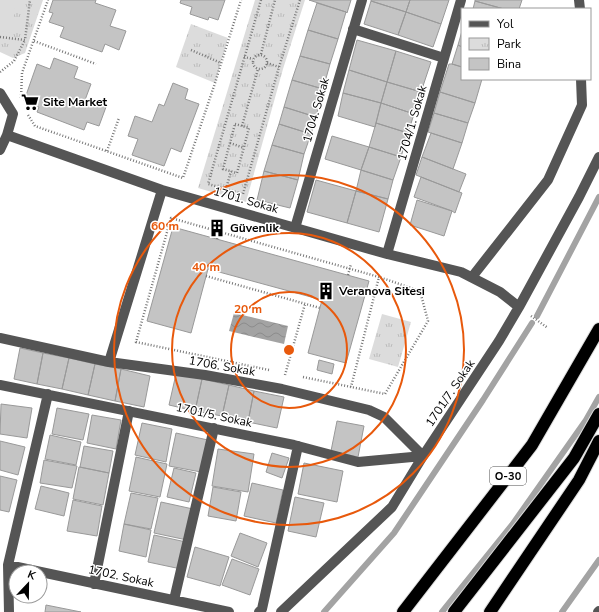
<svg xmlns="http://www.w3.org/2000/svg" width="599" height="612" viewBox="0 0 599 612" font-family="'Nunito Sans',sans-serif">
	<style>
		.park { fill: url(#park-tufts) }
		.garden { fill: #dcdcdc }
		.water { fill: url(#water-waves) }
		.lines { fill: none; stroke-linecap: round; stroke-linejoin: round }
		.stream { stroke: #a3a3a3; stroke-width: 6 }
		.building { fill: #c4c4c4; stroke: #999 }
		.highway-casing { stroke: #dbdbdb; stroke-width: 14 }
		.path { stroke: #777; stroke-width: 2.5; stroke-dasharray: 1 2; stroke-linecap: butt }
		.minor { stroke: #555; stroke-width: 10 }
		.highway { stroke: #000; stroke-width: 12 }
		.ring { fill: none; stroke: #e8590c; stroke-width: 2 }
		.labels { text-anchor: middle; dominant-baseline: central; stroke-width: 3; stroke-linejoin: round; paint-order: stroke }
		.shield { fill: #fff; stroke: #4c4c4c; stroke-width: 1 }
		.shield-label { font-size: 11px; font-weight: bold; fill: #000 }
		.poi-label { font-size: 12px; font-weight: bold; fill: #000; stroke: #fff; text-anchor: start }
		.street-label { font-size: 12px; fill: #000; stroke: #fff }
		.centre { fill: #e8590c; stroke: #fff; stroke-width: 2 }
		.ring-label { font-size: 12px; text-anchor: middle; font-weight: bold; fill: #e8590c; stroke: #fff; stroke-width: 3; stroke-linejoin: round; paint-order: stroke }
	</style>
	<defs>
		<pattern id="park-tufts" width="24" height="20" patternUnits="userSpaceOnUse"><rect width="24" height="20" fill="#dcdcdc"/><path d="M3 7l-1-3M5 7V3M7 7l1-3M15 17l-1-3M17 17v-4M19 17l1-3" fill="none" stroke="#bbb"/></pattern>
		<pattern id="water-waves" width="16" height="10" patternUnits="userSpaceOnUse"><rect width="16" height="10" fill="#a3a3a3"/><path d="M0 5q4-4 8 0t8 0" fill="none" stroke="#8b8b8b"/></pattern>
	</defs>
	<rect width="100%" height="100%" fill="#fff"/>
	<path class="park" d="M0,0H43L25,53L13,58L0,52Z
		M255,0H305L283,69L246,202L198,188Z
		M191,24L228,38L215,83L176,67Z
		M382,314L411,322L398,367L369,359Z"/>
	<path class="garden" d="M0,0H16L12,33L0,31Z"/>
	<path class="water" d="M234,313L288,326L284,344L229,331Z"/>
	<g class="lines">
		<path class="stream" d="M537,316L599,197
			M324,612L394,533L483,400L532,323
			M442,612L512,525L586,420L599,397
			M562,612L599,560"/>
	</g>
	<path class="building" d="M53,0H96L95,3L116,10L110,26L126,31L119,50L105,44L102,52L60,37L64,27L49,22L53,13L49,12Z
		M181,0H225L218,20L209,17L208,20L190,14L192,7L180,3Z
		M309,0H351L347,13L346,12Z
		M371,0H410L406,12L371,1Z
		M410,0H449L441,24L406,12Z
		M475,0H522L519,9H504L475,1Z
		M371,1L406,12L398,35L364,24Z
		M475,1L504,9H473Z
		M317,3L346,12L338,39L308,30Z
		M406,12L441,24L433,47L398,35Z
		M308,30L338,39L330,64L300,56Z
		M462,31V47L458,45Z
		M357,40L396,51L387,82L349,70Z
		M458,45L462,47V67L452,64Z
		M396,51L431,62L421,92L387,82Z
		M300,56L330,64L323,89L292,80Z
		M54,58L78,67L74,78L91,84L85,100L106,107L99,126L87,122L84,130L37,112L39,107L24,101L37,64L50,69Z
		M449,64H452L462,67V79H482L475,103L440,92Z
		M349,70L387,82L381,103L343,93Z
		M292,80L323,89L316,117L284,107Z
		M387,82L421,92L414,114L381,103Z
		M173,83L188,89L185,99L199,104L181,152L171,148L164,166L132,155L138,139L128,136L135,116L152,122L159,104L164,106Z
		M440,92L475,103L468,123L434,113Z
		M343,93L381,103L375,127L338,116Z
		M381,103L414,114L408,133L376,123Z
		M284,107L316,117L311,134L279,124Z
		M434,113L468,123L462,143L428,132Z
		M376,123L408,133L401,157L369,147Z
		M279,124L311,134L304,154L272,145Z
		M431,133L462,143L453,169L422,157Z
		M332,136L369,147L361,170L325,159Z
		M272,145L304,154L298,180L264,171Z
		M369,147L401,157L393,180L361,170Z
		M422,157L466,174L459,192L416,175Z
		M361,170L393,180L388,199L356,191Z
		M264,171L298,180L290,208L257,200Z
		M421,177L462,193L455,213L452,211L414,197Z
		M316,180L356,191L347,223L307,212Z
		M356,191L388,199L379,232L347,223Z
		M417,200L452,211L444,236L410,225Z
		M214,225L220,226L219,231L213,229Z
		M173,227L369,281L346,363L308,353L322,300L208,269L191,333L147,321Z
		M20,348L43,353L37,384L14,379Z
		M43,353L69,358L62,389L37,384Z
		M69,358L95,364L88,395L62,389Z
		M319,360L334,364L332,374L317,370Z
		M95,364L121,369L115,401L88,395Z
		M121,369L150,376L144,407L115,401Z
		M176,374L202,379L195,411L169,405Z
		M202,379L229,385L222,416L195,411Z
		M229,385L254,391L248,422L222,416Z
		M254,391L284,397L277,428L248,422Z
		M1,404L32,408L27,438L0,434Z
		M57,408L89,414L83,440L52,434Z
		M92,415L121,420L116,449L87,443Z
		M337,421L364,426L358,457L331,451Z
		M142,423L172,429L166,462L135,455Z
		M176,433L208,440L201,472L169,466Z
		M50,435L81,442L76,465L45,459Z
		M0,441L25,447L18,475L0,470Z
		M84,446L113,451L109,473L80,467Z
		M218,449L254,454L248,492L212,486Z
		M272,453L289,458L282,478L266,472Z
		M136,457L167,464L160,497L129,491Z
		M44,460L77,466L72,488L40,483Z
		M304,463L343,471L337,502L298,494Z
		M79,467L109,473L103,505L73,499Z
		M174,468L196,473L189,502L167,497Z
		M0,476L17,480L9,512L0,510Z
		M252,483L283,490L276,523L244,516Z
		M41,486L69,493L64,516L35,509Z
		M213,487L241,492L236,521L208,516Z
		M131,493L158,498L151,529L124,524Z
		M295,497L324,503L316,537L288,531Z
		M73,500L102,506L97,536L67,531Z
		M161,502L193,509L187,540L154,533Z
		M124,524L151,530L146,557L119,551Z
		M240,533L267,543L258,567L231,556Z
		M154,535L186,542L181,569L148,562Z
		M195,547L229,557L220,586L187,577Z
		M232,559L259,569L250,595L222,585Z
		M46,605L81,612H45Z"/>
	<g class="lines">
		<g class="highway-casing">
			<path id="highway" d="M403,612L532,445L599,329
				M454,612L574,458L599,414
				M490,612L579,480L599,441"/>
		</g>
		<path class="path" d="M261,0L208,184L243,194L279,67L300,0
			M0,37L25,40L30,0
			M34,41L96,64
			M191,50L221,63
			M261,54L275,0
			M253 62a7 7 0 1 1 14 0a7 7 0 1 1-14 0Z
			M244,57L253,59
			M267,63L279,67
			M0,72L14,61L25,40
			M21,98L22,73L48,0
			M28,115L35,126L183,178L215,83L241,0
			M235,124L249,128L237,173L223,169Z
			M242,126L258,69
			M230,143L244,148
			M107,151L119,118
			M226,189L231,171
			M217,239L221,226
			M348,275L351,264
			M206,276L320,308
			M531,316L548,328
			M269,370L136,342L171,218L379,277L351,387
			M285,375L305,304
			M303,377L385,394L428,321L420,291L379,277"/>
		<path class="minor" d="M579,0L580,9
			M353,29L444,58
			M0,93L13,114L7,135L0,150
			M7,135L162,190L387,254L461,272L500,292L519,307
			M295,228L362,0
			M387,254L461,0
			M472,277L548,180L582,105L581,79
			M0,338L109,362L205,375L282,389L369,410L384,417L423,456
			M109,362L162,190
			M0,385L294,445L358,462L423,456
			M8,565L229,612
			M94,584L129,411
			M174,600L214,428
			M9,612L8,565L48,394
			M259,612L262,609L298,446
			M281,612L392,507L423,456L499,341L519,307L579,197L599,157
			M598,612L599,611"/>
		<use href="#highway" class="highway"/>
	</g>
	<g class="ring">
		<circle cx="289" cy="350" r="58"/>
		<circle cx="289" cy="350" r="117"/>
		<circle cx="289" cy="350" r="175"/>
	</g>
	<defs>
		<g id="supermarket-bare" transform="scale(1.38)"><path d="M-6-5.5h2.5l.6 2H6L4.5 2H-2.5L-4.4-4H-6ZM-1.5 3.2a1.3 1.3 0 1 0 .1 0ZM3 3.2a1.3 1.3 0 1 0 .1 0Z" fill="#000" stroke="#fff" stroke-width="2.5" paint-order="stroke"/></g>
		<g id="building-bare" transform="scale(1.38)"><path d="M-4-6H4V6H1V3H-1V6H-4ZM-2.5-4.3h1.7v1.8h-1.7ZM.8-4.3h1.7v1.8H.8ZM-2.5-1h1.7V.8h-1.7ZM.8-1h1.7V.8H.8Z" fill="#000" stroke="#fff" stroke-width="2.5" paint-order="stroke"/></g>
	</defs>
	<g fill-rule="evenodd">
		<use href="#supermarket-bare" x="30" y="102"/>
		<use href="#building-bare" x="217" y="228"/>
		<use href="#building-bare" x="326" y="291"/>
	</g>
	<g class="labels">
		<rect class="shield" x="490" y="467" width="36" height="18" rx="3"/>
		<g class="shield-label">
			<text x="508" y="476">O-30</text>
		</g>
		<g class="poi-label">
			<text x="43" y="102">Site Market</text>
			<text x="230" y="228">Güvenlik</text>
			<text x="339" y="291">Veranova Sitesi</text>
		</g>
		<g class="street-label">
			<text transform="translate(316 110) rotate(-74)">1704. Sokak</text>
			<text transform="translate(412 123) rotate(-74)">1704/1. Sokak</text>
			<text transform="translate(246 200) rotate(16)">1701. Sokak</text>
			<text transform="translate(222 366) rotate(10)">1706. Sokak</text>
			<text transform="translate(450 393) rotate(-56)">1701/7. Sokak</text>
			<text transform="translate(214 415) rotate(12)">1701/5. Sokak</text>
			<text transform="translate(121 576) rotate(12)">1702. Sokak</text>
		</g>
	</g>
	<circle cx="289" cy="350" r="6" class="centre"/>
	<g class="ring-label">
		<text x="165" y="230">60 m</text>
		<text x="206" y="271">40 m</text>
		<text x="248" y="313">20 m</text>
	</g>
	<rect x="461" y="8" width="130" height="72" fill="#ffffff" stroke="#999999"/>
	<rect x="469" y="21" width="20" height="6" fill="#555555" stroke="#999999"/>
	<text x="497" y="28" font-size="12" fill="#000000">Yol</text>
	<rect x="469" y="38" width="20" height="12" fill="url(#park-tufts)" stroke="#999999"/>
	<text x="497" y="48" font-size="12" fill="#000000">Park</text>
	<rect x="469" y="58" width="20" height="12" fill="#c4c4c4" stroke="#999999"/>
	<text x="497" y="68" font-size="12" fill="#000000">Bina</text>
	<g transform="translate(28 584) rotate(22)"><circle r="19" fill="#ffffff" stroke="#999999"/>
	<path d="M0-3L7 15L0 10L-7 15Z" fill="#000000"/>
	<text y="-6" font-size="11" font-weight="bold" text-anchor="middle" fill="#000000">K</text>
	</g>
</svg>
